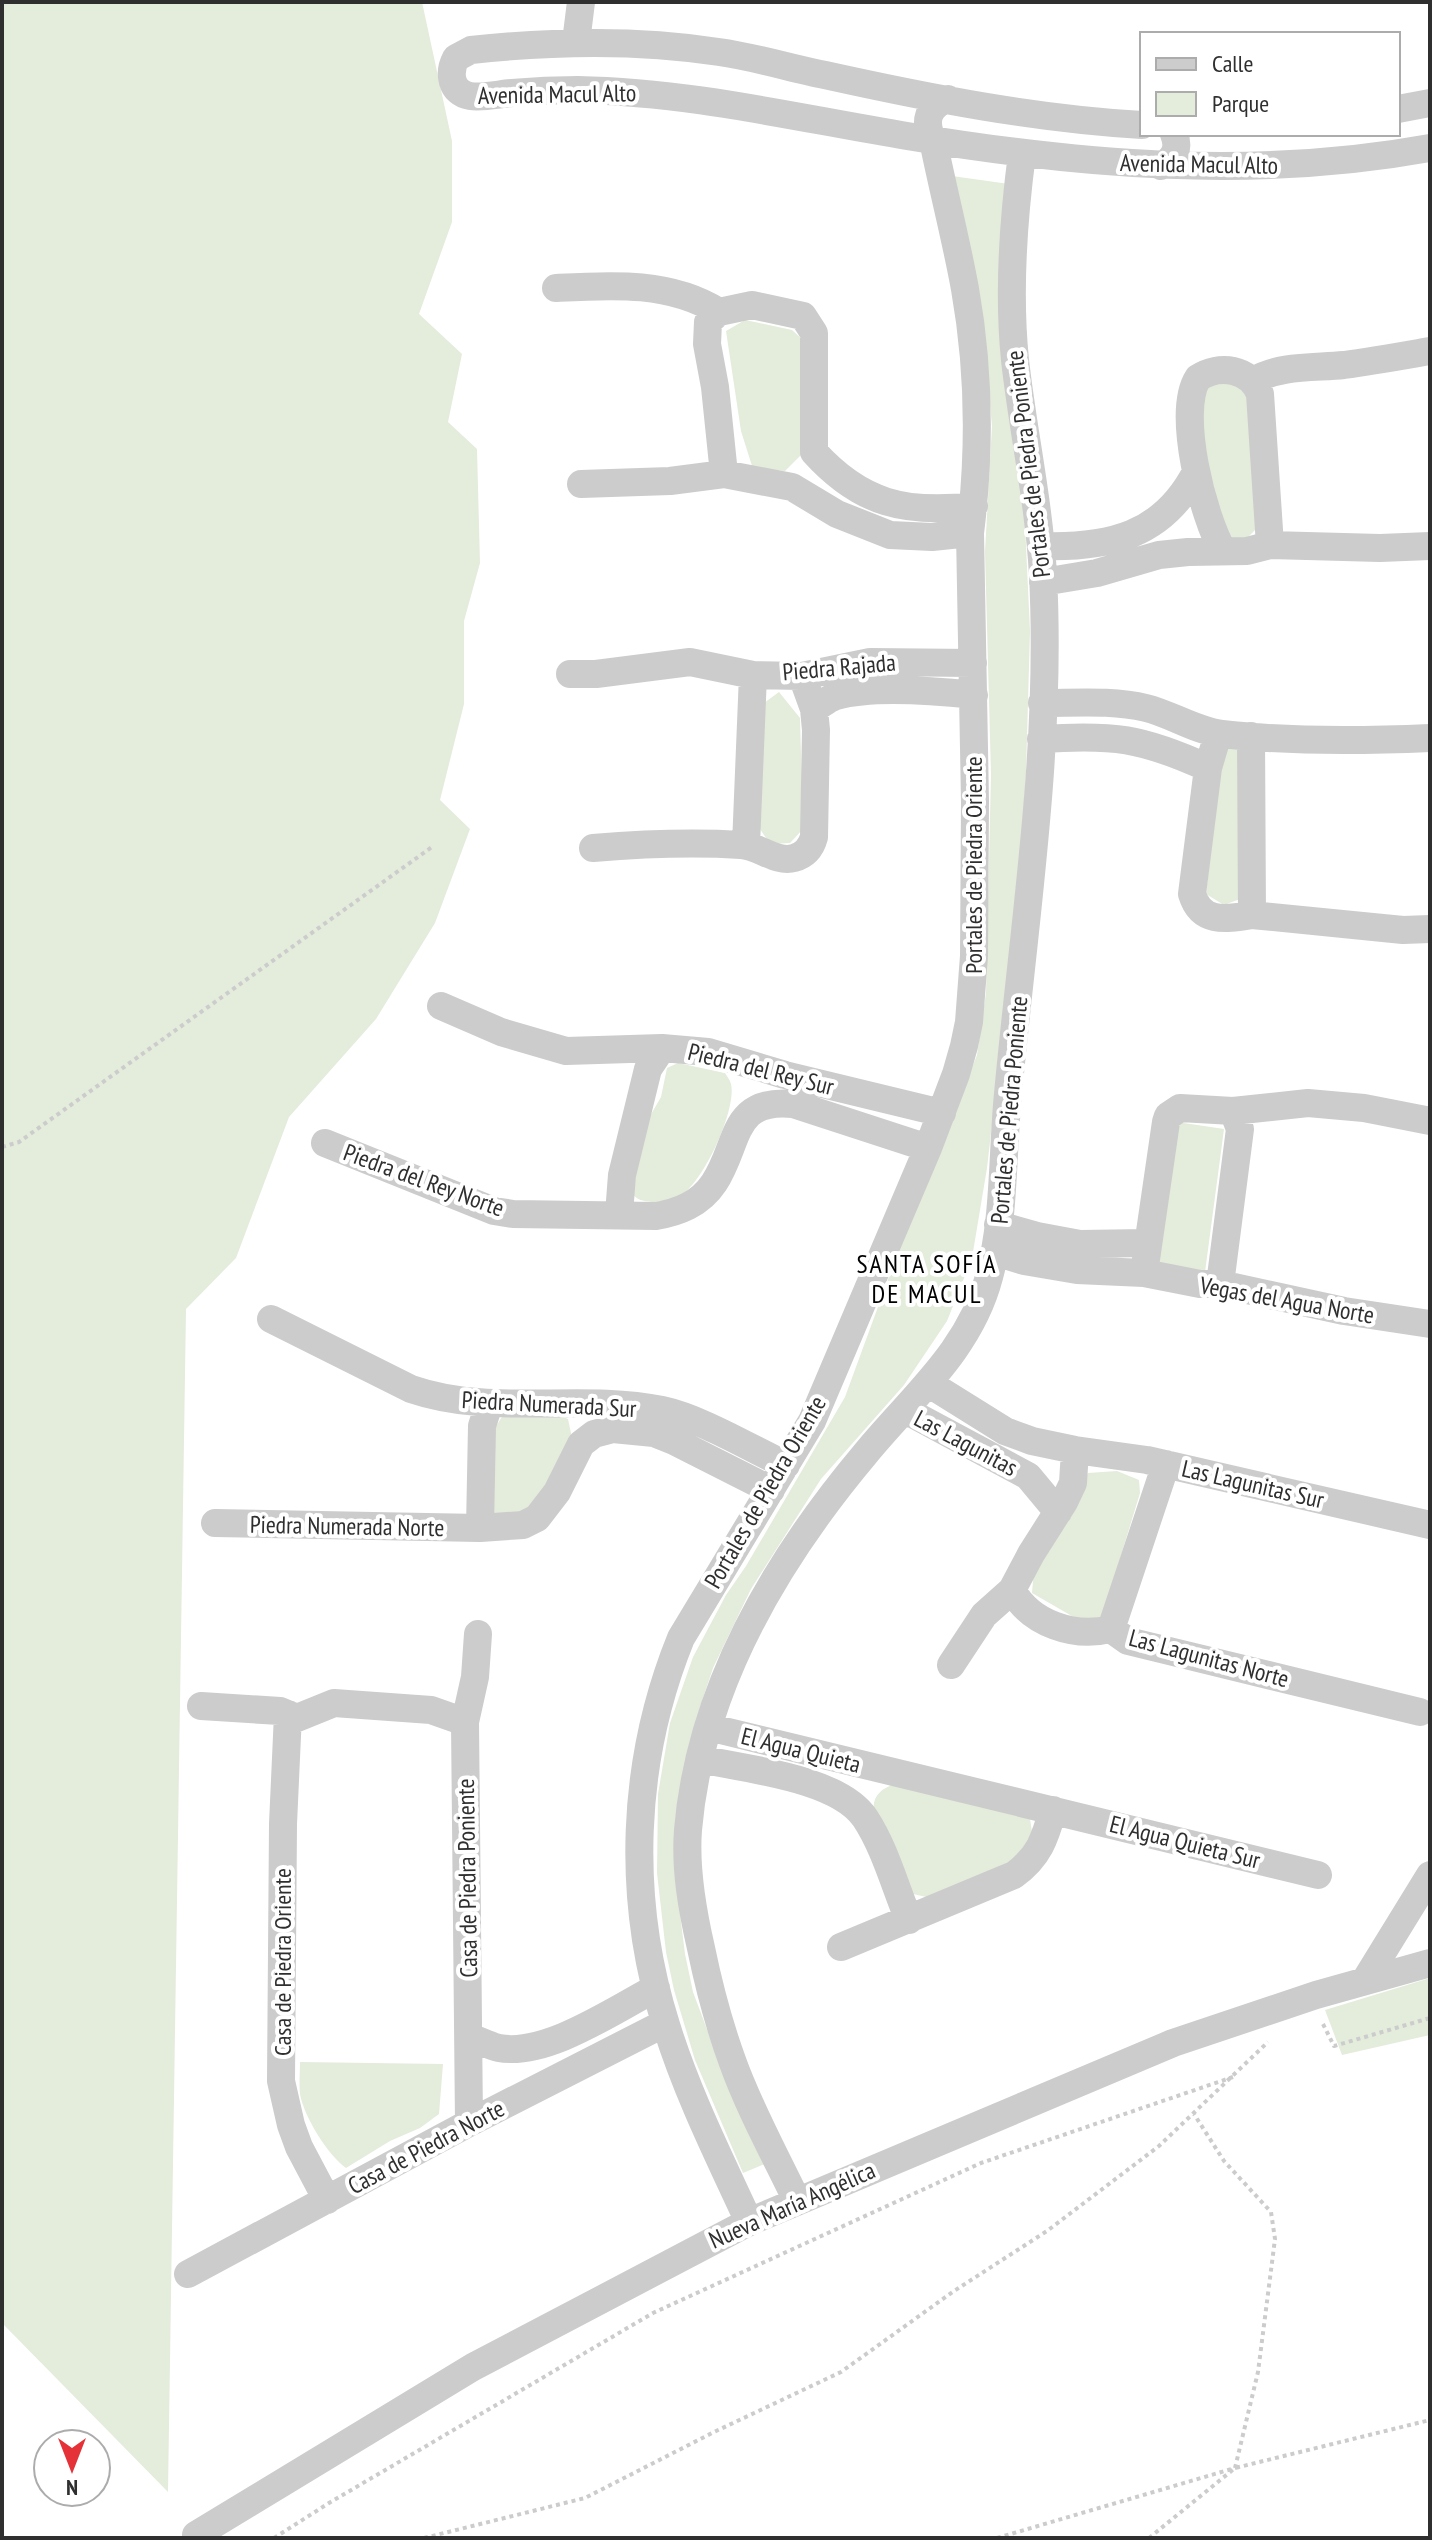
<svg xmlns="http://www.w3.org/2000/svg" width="1432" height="2540" viewBox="0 0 1432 2540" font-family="'PT Sans Narrow',sans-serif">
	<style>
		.green { fill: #e4ecdc }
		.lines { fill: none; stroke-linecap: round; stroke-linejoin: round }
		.path { stroke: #ccc; stroke-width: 4; stroke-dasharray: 4 4; stroke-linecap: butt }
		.minor { stroke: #ccc; stroke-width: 28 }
		.labels { text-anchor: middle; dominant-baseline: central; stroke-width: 8; stroke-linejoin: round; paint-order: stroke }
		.street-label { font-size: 24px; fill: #2f2f2f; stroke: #fff }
		.neighbourhood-label { font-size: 26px; letter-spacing: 2px; fill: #000; stroke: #fff }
	</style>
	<rect width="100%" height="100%" fill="#fff"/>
	<path class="green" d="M2,2H422L452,141V222L419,314L462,354L448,422L477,449L480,563L464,621V704L440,800L470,829L435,923L376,1019L289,1117L236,1258L186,1309L168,2492L2,2323Z
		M952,176L1009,184L1030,631L1026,773L1019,890L987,1168L972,1258L947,1321L904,1385L821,1479L751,1589L713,1668L699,1710L680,1914L685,1954L693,1992L729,2088L767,2163L743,2173L695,2060L674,1990L666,1952L657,1873L658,1794L670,1723L693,1657L726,1595L746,1566L845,1397L897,1255L977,1055L986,993L991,774L985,552L992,426L981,308Z
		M745,320L792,330L804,341L801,455L785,471L753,469L741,431L726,331Z
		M1221,379L1249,393L1257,528L1246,539L1231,542L1217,524L1199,406L1203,387Z
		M779,692L800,718L803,829L790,843L770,844L760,829L764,703Z
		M1226,747H1241L1240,899L1224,905L1206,894L1220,769Z
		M678,1063L725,1073C727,1076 730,1080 731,1084C737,1110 702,1187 677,1198C670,1201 659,1202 652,1202C643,1201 636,1200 631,1192L646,1123L661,1097L667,1068Z
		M1177,1122L1224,1129L1205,1272L1158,1266Z
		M548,1410L568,1419L572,1438L536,1507L514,1517L491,1516L490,1436L503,1415Z
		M1117,1471L1139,1480L1140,1493L1102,1618L1077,1619L1032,1593L1034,1569L1088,1473Z
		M895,1784L1030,1819L1032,1832L1016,1859L931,1898L913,1894L874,1810C872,1796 882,1788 895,1784Z
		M1430,1978V2035L1342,2055L1325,2010Z
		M300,2062L443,2064L439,2114L420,2128L390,2141L346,2168C328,2155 304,2117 300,2094C299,2084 300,2072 300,2062Z"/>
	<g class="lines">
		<path class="path" d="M2,1147L19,1142L432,847
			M1323,2024L1334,2046L1430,2018
			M274,2538L329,2503L653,2313L981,2163L1233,2077
			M424,2538L585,2498L714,2432L841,2372L954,2291L1047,2231L1159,2146L1268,2042
			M997,2538L1235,2468L1258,2372L1275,2239L1271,2212L1224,2161L1194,2114
			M1149,2538L1235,2468L1430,2420"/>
		<path class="minor" d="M576,42L581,2
			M1398,109L1430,103
			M1142,125C1036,119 929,98 825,75C790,68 755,57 719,52C636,39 554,41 471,50L456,58C448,73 451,93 470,96C483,98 499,94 512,93C534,91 556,90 578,90C690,92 798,118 907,136C1081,165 1255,180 1430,148
			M1161,166C1174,159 1180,149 1174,134
			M556,288C611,285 670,281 719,312L752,305L803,316L814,333V452C861,504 906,514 974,506
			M719,312L708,322L707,344L715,387L724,474
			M1253,381C1280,365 1313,368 1344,365C1373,361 1401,356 1430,351
			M581,484L670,481L724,474L792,487L837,514L890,535L932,537L970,533
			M1041,546C1109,548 1163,536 1196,472
			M1223,551C1203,517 1176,412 1198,378C1219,364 1250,368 1260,394L1270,545
			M1043,582L1097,573L1159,555L1188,552L1247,551L1270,545L1380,548L1430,546
			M570,674H596L690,662L753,675L802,676L870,662L973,663
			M1042,703C1077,703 1113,700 1146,708C1171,714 1196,731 1222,734C1290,742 1361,741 1430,738
			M814,709C821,705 829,698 836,696C871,686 937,691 974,695
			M1218,734L1208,768L1192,894C1201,924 1226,919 1252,915L1403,930L1430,929
			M1251,736L1252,915
			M1041,739C1113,734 1142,738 1208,768
			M746,845L753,675
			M593,848C642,844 692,842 741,845C759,846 776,863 794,858C805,855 811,848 814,837L816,730L814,709L802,676
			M441,1006L501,1032L566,1051L662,1048L708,1052L785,1075L942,1113
			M325,1143L494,1211L513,1214L656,1216C679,1212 700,1204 714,1183C740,1144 730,1098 793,1104L928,1148
			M619,1214L622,1175L648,1069L662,1048
			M998,1225L1037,1236L1080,1244L1147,1243
			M995,1252L1024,1261L1077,1270L1144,1273L1200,1284H1220L1344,1311L1430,1324
			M1144,1273L1166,1122L1168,1116L1180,1108L1233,1111L1308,1103L1364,1108L1430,1121
			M1220,1284L1240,1129L1233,1111
			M271,1319L411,1389C492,1417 579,1393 662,1410C700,1418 750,1448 786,1465
			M928,1383L1005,1431L1032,1441L1075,1450L1147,1460L1430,1525
			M905,1410L1028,1476L1058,1512
			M215,1523L480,1528L523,1525L537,1518L557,1492L581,1444L594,1434L613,1429L654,1433L674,1441L771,1490
			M480,1528L482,1426L489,1404
			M1012,1590C1031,1624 1074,1638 1111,1629L1128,1641L1420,1712
			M1111,1629L1166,1464
			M951,1665L984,1615L1012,1590L1031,1554L1064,1502L1073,1483L1075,1450
			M201,1706L280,1711L297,1718L334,1703L431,1710L465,1722
			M288,1714L283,1824L281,2081L291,2125L299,2147L327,2200
			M708,1727L1318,1875
			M700,1759C746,1769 838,1778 865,1818C885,1848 895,1887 909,1920
			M841,1947L1014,1875C1039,1857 1045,1838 1053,1810
			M1366,1979L1430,1875
			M469,2037C479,2040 489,2046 499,2048C546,2057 614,2010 656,1988
			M469,2123L465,1722L475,1677L478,1634
			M797,2201C775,2155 750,2110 733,2063C719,2025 709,1987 701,1948C692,1909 685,1869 688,1830C700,1687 776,1560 866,1453C912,1397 970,1350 989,1277C1005,1219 1002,1154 1008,1094C1024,921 1052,749 1043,575C1039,502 1023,432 1015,360C1008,291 1013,222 1022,154
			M749,2222C719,2157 687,2093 666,2025C626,1898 631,1761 681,1638L812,1421L928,1148L956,1074L964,1046L969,1022L974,956L975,802L970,533C980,453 979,368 965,289C956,239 943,190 933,140C923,122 928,105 948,99
			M188,2274L469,2123L665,2023
			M196,2535L473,2367L749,2222L1173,2043L1316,1995L1430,1963"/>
	</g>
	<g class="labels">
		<g class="street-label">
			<text transform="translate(557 94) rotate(-1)">Avenida Macul Alto</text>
			<text transform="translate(1199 164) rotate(1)">Avenida Macul Alto</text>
			<text transform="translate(1028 464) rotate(-97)">Portales de Piedra Poniente</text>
			<text transform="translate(839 667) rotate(-5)">Piedra Rajada</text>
			<text transform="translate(973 865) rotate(-90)">Portales de Piedra Oriente</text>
			<text transform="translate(761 1069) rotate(14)">Piedra del Rey Sur</text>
			<text transform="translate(1009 1110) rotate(-85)">Portales de Piedra Poniente</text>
			<text transform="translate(424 1180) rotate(20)">Piedra del Rey Norte</text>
			<text transform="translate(1287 1300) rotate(10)">Vegas del Agua Norte</text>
			<text transform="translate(549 1404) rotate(3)">Piedra Numerada Sur</text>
			<text transform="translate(966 1443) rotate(28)">Las Lagunitas</text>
			<text transform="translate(1253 1484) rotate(13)">Las Lagunitas Sur</text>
			<text transform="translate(765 1492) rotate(-60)">Portales de Piedra Oriente</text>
			<text transform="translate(347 1526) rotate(1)">Piedra Numerada Norte</text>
			<text transform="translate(1209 1658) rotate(15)">Las Lagunitas Norte</text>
			<text transform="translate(801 1750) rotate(14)">El Agua Quieta</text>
			<text transform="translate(1185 1842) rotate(14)">El Agua Quieta Sur</text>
			<text transform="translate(467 1878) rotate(-91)">Casa de Piedra Poniente</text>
			<text transform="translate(282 1962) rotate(-90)">Casa de Piedra Oriente</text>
			<text transform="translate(426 2147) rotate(-28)">Casa de Piedra Norte</text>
			<text transform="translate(792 2205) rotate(-24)">Nueva María Angélica</text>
		</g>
		<g class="neighbourhood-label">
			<text x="927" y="1263">SANTA SOFÍA<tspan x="927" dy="30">DE MACUL</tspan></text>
		</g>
	</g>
	<rect width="1432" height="2540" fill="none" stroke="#2f2f2f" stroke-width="8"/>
	<rect x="1140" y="32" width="260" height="104" fill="#ffffff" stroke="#acacac" stroke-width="2"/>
	<rect x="1156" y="58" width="40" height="12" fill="#cccccc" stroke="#acacac" stroke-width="2"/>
	<text x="1212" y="72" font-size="24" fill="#2f2f2f">Calle</text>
	<rect x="1156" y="92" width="40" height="24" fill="#e4ecdc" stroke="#acacac" stroke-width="2"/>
	<text x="1212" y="112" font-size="24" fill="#2f2f2f">Parque</text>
	<g transform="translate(72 2468) rotate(180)"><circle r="38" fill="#ffffff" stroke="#acacac" stroke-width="2"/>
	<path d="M0-6L14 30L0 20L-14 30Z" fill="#e43238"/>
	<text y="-12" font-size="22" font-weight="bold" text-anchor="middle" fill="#2f2f2f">N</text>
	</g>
</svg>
